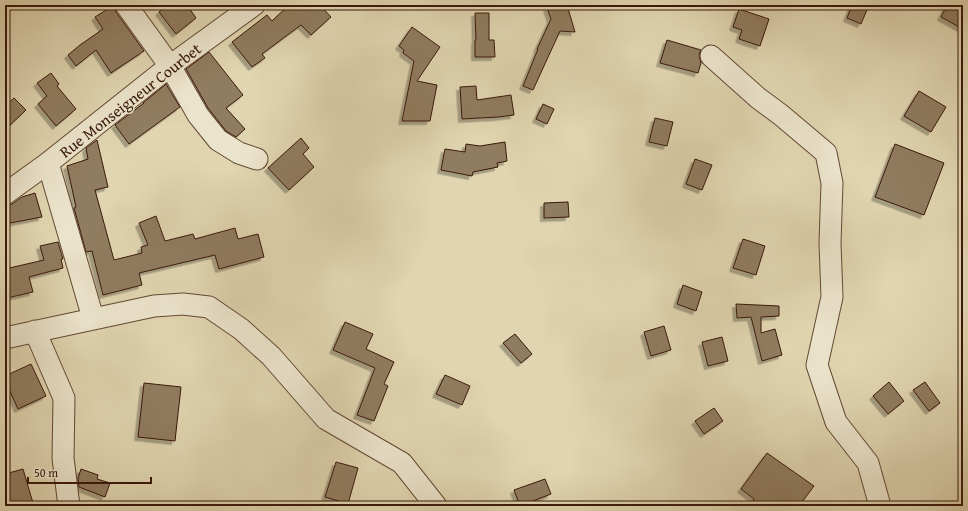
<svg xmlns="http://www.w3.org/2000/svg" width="968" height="511" viewBox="0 0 968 511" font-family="'Gentium Book Plus',serif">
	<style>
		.building { fill: #907b61; stroke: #39190b; filter: url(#shadow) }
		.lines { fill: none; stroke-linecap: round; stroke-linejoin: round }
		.minor-casing { stroke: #634834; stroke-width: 23 }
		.minor { stroke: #ebe4cc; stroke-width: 21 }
		.labels { text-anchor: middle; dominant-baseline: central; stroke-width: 3; stroke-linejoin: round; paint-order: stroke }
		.street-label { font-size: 16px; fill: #39190b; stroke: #ebe4cc }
	</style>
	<defs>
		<filter id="shadow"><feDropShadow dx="-3.5" dy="3.5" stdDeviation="0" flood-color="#0004"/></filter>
	</defs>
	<rect width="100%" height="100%" fill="#e0d5b0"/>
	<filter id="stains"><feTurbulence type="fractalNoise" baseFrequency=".005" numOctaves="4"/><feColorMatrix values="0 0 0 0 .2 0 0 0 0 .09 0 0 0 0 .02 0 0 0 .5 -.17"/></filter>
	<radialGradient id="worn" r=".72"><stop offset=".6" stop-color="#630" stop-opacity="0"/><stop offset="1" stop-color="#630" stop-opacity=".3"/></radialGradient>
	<path class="building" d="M114,5L116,12L144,51L111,73L96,50L76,66L68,55L80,45L103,29L95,17Z
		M167,5H187L196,18L176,34L159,12Z
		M289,5H320L331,17L311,35L301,25L262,54L265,58L252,67L232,42L267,15L272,21Z
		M557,5H567L575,32L560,31L533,90L523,86L538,49H537L551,19L547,8Z
		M852,5H869L861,24L847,18Z
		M947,5H963V29L941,17Z
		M739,9L769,19L760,46L739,39L742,30L733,27Z
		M475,13H489V40H494L495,57H475V40H476Z
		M412,27L440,47L417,81L437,85L430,121H402L414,61L403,53L404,50L399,46Z
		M667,40L701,50L699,54L700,59L701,63L698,73L660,63Z
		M209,52L243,95L226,108L245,129L236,137L226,131L208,108L186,69Z
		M51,73L59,84L57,86L76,109L56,126L38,104L47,96L37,83Z
		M166,84L180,107L129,144L115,125L144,103H143Z
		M476,86L477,100L511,95L514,115L498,117L462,119L460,87Z
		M919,91L946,107L931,132L904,116Z
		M14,98L26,110L5,130V106Z
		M543,104L554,109L547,124L536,119Z
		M655,118L673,122L667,146L649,142Z
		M301,138L309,148L303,154L314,167L289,190L268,168Z
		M97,140L108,187L95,190L114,260L142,253L141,247L148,245L139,223L156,216L165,241L193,234L195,239L235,228L238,239L258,234L264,257L219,269L215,255L139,273L142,285L103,295L92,251L86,252L74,208L76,207L67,166L88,159L86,148Z
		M505,142L507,161L497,163L498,167L473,172L472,176L441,170L445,149L465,152L466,144L480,146Z
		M895,144L944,163L924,215L875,197Z
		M695,159L712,165L702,190L686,184Z
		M35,193L42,217L5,224V206L12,204L22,197Z
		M568,202L569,217L544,218V203Z
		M743,239L765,246L756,275L733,268Z
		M58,242L63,259H61L63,268L29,277L33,292L7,298L5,289V269L44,260L40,246Z
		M683,285L702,292L696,311L677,304Z
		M736,304L779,306V316L761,317V333L775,329L782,355L762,361L751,317L737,318Z
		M345,322L373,334L366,349L394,362L384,384L388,386L374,421L357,415L375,368L333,350Z
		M664,326L671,350L651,356L644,332Z
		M515,334L532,354L521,363L503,343Z
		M722,337L728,361L708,366L702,342Z
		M31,364L46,396L18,409L5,380V376Z
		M445,375L470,386L462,405L436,394Z
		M889,382L904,401L888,414L873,396Z
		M925,382L940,403L929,411L913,390Z
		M144,383L181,387L175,441L138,437Z
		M714,408L723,421L704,434L695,421Z
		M767,453L814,486L799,506H750L754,499L741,489Z
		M336,462L358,468L348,504L325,497Z
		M23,469L33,503L24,506H5V474Z
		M81,469L98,475L97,479L110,483L105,497L79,487L78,478Z
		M545,479L551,494L520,506L514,490Z"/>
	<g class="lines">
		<g class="minor-casing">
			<path id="minor" d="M126,5L170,66L198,115L218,140L239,153L257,159
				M711,56L758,98L781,115L826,153L832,183L830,243L832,297L817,365L836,422L868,463L880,506
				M48,163L93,318
				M5,194L48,163L170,66L254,5
				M35,331L64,398L63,458L69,506
				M5,338L154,306L183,304L209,307L241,329L271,356L326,419L402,463L436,506"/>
		</g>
		<use href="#minor" class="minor"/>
	</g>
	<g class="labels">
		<g class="street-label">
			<text transform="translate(130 100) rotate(-38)">Rue Monseigneur Courbet</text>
		</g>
	</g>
	<rect width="968" height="511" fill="none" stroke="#e0d5b0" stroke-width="20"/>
	<rect x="6" y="6" width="956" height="499" fill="none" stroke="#39190b" stroke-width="2"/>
	<rect x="10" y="10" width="948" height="491" fill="none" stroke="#39190b"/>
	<path d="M28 477v6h123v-6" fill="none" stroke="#39190b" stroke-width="2"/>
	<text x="34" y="477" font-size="12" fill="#39190b" stroke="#ebe4cc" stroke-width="3" paint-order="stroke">50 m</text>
	<rect width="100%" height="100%" filter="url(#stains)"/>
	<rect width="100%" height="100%" fill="url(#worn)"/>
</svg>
